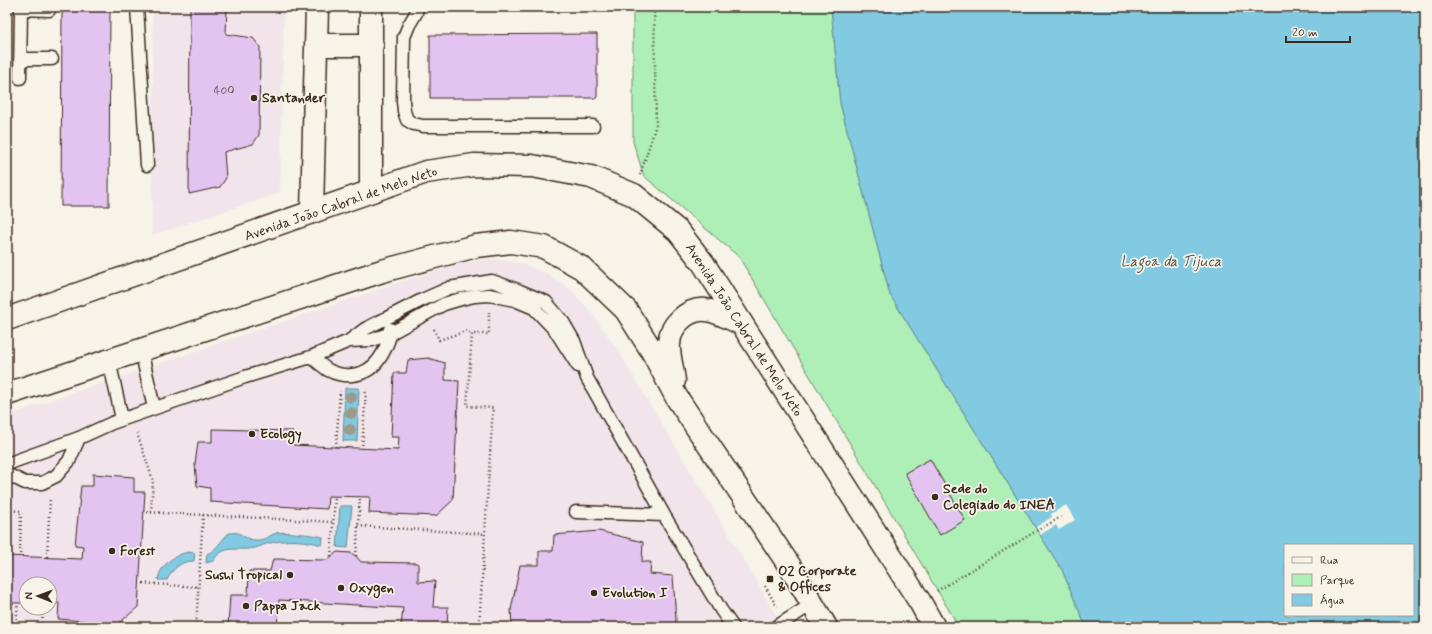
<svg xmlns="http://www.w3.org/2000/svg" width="1432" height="634" viewBox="0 0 1432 634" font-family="Mynerve,sans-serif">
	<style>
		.built { fill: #f1e5eb; fill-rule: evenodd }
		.green { fill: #aeefb7; stroke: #748c6a }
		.water { fill: #81cae2; stroke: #658a94; fill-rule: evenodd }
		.pier { fill: #f7f3e8 }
		.building { fill: #e3c4f1; stroke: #3b2a1e }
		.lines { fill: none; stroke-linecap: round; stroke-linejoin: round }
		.service-casing { stroke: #3b2a1e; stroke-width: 15 }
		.minor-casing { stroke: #3b2a1e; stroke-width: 25 }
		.tertiary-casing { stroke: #3b2a1e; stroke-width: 25 }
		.path { stroke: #3b2a1e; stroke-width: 2.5; stroke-dasharray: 1 3; stroke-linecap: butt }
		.service { stroke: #f7f3e8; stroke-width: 12 }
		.minor { stroke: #f7f3e8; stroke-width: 22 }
		.tertiary { stroke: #f7f3e8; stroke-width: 22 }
		.tree { fill: #9c9a8a }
		.poi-dot { fill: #3b2a1e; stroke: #f7f3e8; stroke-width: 1.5 }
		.labels { text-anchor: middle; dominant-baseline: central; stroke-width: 3.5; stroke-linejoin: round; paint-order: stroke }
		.number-label { font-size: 12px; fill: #655053 }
		.poi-label { font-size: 14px; font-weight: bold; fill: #3b2a1e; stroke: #f7f3e8; text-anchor: start }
		.street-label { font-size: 14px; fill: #3b2a1e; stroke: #f7f3e8 }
		.water-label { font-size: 15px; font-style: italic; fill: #4c524f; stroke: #f7f3e8 }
	</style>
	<rect width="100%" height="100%" fill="#f7f3e8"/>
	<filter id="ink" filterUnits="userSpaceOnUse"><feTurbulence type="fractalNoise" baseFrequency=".025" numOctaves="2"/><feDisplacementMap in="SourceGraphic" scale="8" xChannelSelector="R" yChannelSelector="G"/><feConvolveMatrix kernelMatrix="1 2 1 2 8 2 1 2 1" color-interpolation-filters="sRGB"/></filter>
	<g filter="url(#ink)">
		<path class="built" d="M153,7H284L280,193L152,235Z
			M491,258L519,263L546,273L570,288L593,315L615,346L758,583L782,627H7V415L403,281L459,264ZM26,584H50V608H26Z"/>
		<path class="green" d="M633,7H831L840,103L890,295L1062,570L1086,627H959L739,257L644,176L633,142Z"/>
		<path class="water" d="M831,7H1425V627H1086L1062,570L890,295L840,103ZM1285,545H1413V615H1285Z
			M345,388H359L357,441H343Z
			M340,506H352L348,548L337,547Z
			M229,533C232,533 236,532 238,533C245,536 248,540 255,540C263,541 269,536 276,533C282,531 316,535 323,537L322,545C305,540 287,539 270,543C264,544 260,547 255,548C236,552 225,543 213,561L206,563L207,554C217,550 221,540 229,533Z
			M188,552L195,553L194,561C181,561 173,568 167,580H158C160,565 174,555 188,552Z"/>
		<path class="pier" d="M1066,505L1075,520L1059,530L1056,525L1040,535L1036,527L1052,517L1051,514Z"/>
		<path class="building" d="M62,7H110L109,206H61Z
			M190,7H227L226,34L253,38L260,47L259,135L253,144L224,152L226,178L220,187L189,194Z
			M597,34V98H430V35Z
			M428,358L445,363V380L459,381L453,500L436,516L369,513L370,497L328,496L327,509L210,502V488L197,486L195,464L198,442H212V429L292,431L293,445L398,450L399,437H391L394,373H406L408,360Z
			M930,459L965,520L940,535L905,473Z
			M93,474L134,477V492H145L138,607L118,624L58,619L59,603H50V584H26V603H12L10,618H7V556L82,559L83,546L75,545L81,486H93Z
			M599,531L643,542L642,562H651L650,574L673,576L676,620L675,627H512L511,610L520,565H539V551H553L554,535Z
			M337,552L351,553L356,556L361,562L418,563V582L435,581L433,607H448L447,627H401L403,608L279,600L277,627H228L230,595H248L249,571H270L273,559L327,560Z"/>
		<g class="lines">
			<g class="service-casing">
				<path id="service" d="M137,7L147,165
					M417,7L416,13L409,25L404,37L403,101L404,111L407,120L414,124L423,126H593
					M21,9L49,10
					M20,59H52
					M20,78L21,7
					M349,341L372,340L391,333L444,304L461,299L475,296L489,295L515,300L534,308L555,330L578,366
					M141,350L154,408
					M311,357C317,361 322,366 328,370C335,374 345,376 352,375C376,373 385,352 391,333L390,329
					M109,360L122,419
					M7,464L79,438L112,423L245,377L311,357L349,341L365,329L422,300L449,288L492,281L520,291L546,302L563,322L574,341L587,378L664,515L721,610L733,627
					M7,474L25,483H42L56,476L69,461L79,438
					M576,512L664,515
					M776,627L812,604"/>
			</g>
			<g class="minor-casing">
				<path id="minor" d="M316,45H372
					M371,191V7
					M312,212L317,7"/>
			</g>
			<g class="tertiary-casing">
				<path id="tertiary" d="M7,319L426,172L474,165L532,166L591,177L634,195L678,231L703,263L920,602L934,627
					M674,381C673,370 668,354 669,344C670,333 673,327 680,320C701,300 720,314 742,324
					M7,394L382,271L476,246L511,242L544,247L582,268L626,310L652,351L677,398L791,568L826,627"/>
			</g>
			<path class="path" d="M640,175L656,125L654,7
				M434,329L439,340L466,331L472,334
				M137,433L153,480L151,512
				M336,447L340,391
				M362,449L366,389
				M7,510L21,511L20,556
				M143,512L203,515L196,627
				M203,515L333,522
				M358,526L485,534
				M331,556L335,496
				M356,556L360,497
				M47,557L50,498
				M139,583L199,587
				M765,586L777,607
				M937,591L1038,530L1061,517
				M16,627L18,603
				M42,627L43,608
				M479,627L493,408L467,406L472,334H489V312"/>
			<use href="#service" class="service"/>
			<use href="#minor" class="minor"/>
			<use href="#tertiary" class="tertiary"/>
		</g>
		<g class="tree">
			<circle cx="351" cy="397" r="6"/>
			<circle cx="351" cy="413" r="6"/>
			<circle cx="350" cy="430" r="6"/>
		</g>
	</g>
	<g class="poi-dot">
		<circle cx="254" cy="98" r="4"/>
		<circle cx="252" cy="434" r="4"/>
		<circle cx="935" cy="497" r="4"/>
		<circle cx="112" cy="551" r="4"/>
		<circle cx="290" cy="575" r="4"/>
		<rect x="766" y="575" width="8" height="8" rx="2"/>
		<circle cx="341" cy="588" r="4"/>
		<circle cx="594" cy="593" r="4"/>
		<circle cx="246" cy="606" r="4"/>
	</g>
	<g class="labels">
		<g class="number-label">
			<text x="224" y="91">400</text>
		</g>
		<g class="poi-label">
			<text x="262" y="98">Santander</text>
			<text x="260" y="434">Ecology</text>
			<text x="943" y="489">Sede do<tspan x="943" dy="16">Colegiado do INEA</tspan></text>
			<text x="120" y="551">Forest</text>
			<text x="778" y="571">O2 Corporate<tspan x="778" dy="16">&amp; Offices</tspan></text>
			<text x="282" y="575" text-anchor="end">Sushi Tropical</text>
			<text x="349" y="588">Oxygen</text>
			<text x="602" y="593">Evolution I</text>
			<text x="254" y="606">Pappa Jack</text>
		</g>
		<g class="street-label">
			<text transform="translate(341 204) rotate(-19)">Avenida João Cabral de Melo Neto</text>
			<text transform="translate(744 330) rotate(57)">Avenida João Cabral de Melo Neto</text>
		</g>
		<g class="water-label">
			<text x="1171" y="262">Lagoa da Tijuca</text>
		</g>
	</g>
	<rect width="1432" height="634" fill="none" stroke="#f7f3e8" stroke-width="24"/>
	<rect x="12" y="12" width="1408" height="610" fill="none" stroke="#3b2a1e" stroke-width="1.5" filter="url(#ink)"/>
	<rect x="1284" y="544" width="130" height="72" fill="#f7f3e8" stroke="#aca397"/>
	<rect x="1292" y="557" width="20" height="6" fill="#f7f3e8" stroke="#aca397"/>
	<text x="1320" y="564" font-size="12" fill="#3b2a1e">Rua</text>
	<rect x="1292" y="574" width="20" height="12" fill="#aeefb7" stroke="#aca397"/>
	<text x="1320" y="584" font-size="12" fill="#3b2a1e">Parque</text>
	<rect x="1292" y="594" width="20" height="12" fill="#81cae2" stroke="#aca397"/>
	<text x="1320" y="604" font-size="12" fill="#3b2a1e">Água</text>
	<g transform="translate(38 596) rotate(271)"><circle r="19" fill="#f7f3e8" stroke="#aca397"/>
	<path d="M0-3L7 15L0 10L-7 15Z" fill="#3b2a1e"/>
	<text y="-6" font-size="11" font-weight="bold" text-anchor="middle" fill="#3b2a1e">N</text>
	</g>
	<path d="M1286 36v6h64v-6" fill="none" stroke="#3b2a1e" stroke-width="2"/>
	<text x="1292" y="36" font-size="12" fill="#3b2a1e" stroke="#f7f3e8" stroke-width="3" paint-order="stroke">20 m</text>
</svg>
